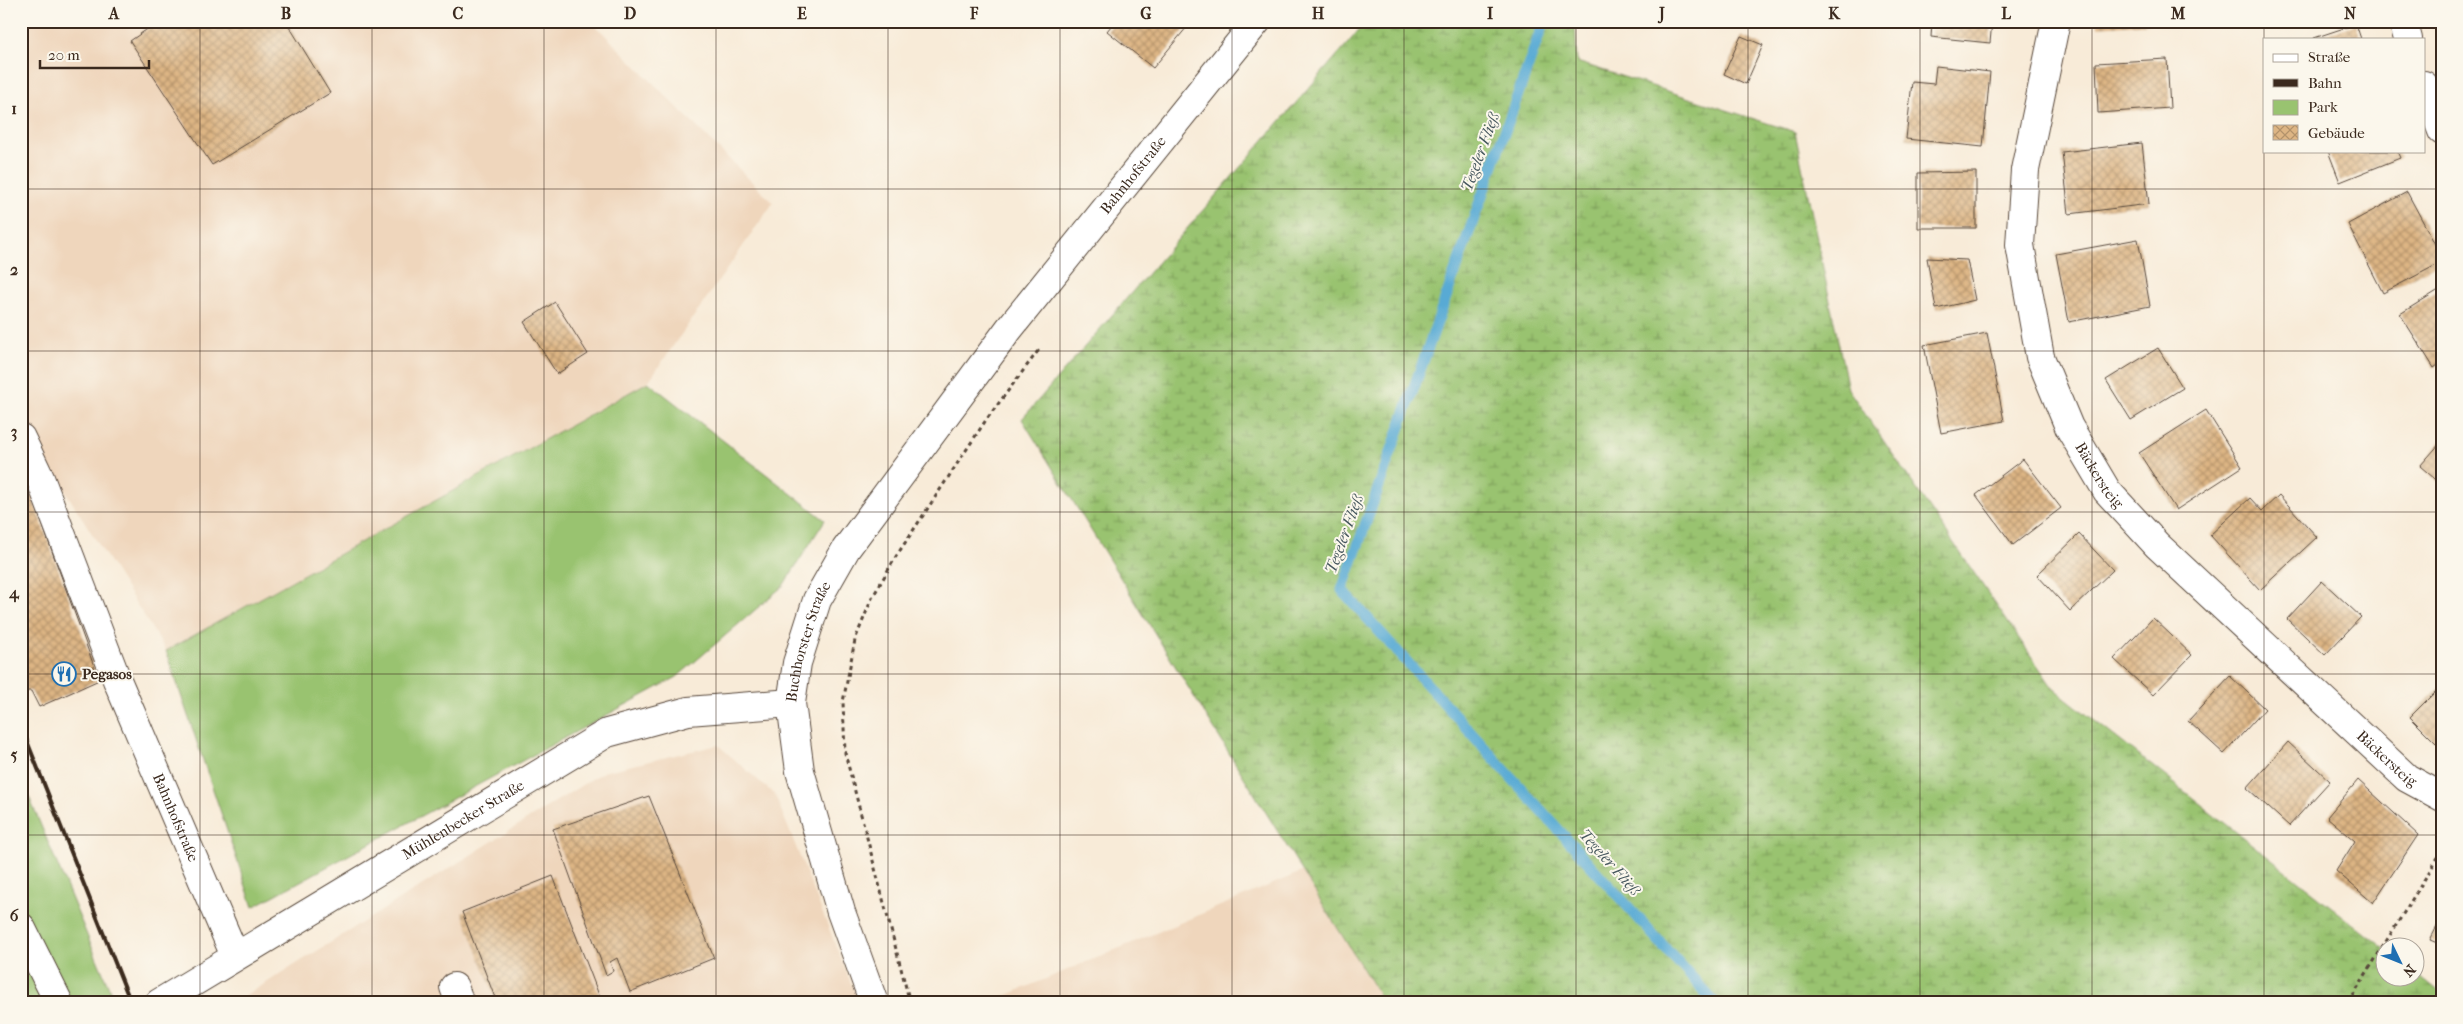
<svg xmlns="http://www.w3.org/2000/svg" width="2463" height="1024" viewBox="0 0 2463 1024" font-family="'IM FELL French Canon',serif">
	<style>
		.built { fill: #efd6bc }
		.green { fill: #99c370; stroke: #6a7647 }
		.wetland { fill: url(#wetland-marsh); stroke: #6a7647 }
		.lines { fill: none; stroke-linecap: round; stroke-linejoin: round }
		.stream { stroke: #59aad4; stroke-width: 11 }
		.building { fill: url(#building-cross-hatch) }
		.minor-casing { stroke: #57473a; stroke-width: 30 }
		.major-casing { stroke: #57473a; stroke-width: 30 }
		.path { stroke: #57473a; stroke-width: 3; stroke-dasharray: 4 4; stroke-linecap: butt }
		.minor { stroke: #fff; stroke-width: 28 }
		.major { stroke: #fff; stroke-width: 28 }
		.rail { stroke: #3b2a1e; stroke-width: 4 }
		.grid { fill: none; stroke: #3b2a1e; stroke-width: 1; stroke-opacity: 0.55 }
		.labels { text-anchor: middle; dominant-baseline: central; stroke-width: 4; stroke-linejoin: round; paint-order: stroke }
		.street-label { font-size: 15px; fill: #3b2a1e; stroke: #fbf7ec }
		.poi-label { font-size: 15px; font-weight: bold; fill: #3b2a1e; stroke: #fbf7ec; text-anchor: start }
		.water-label { font-size: 16px; font-style: italic; fill: #46575e; stroke: #fbf7ec }
		.neatline { fill: none; stroke: #3b2a1e; stroke-width: 2 }
		.grid-label { font-size: 16px; text-anchor: middle; font-weight: bold; fill: #3b2a1e }
	</style>
	<defs>
		<pattern id="wetland-marsh" width="20" height="14" patternUnits="userSpaceOnUse" patternTransform="scale(1.25)"><rect width="20" height="14" fill="#99c370"/><path d="M1 5h8M5 5V1M11 12h8M15 12V8" fill="none" stroke="#7e9f5b"/></pattern>
		<pattern id="building-cross-hatch" width="8" height="8" patternUnits="userSpaceOnUse" patternTransform="scale(1.25)"><rect width="8" height="8" fill="#ddb584"/><path d="M0 0l8 8M0 8l8-8" fill="none" stroke="#b4936b"/></pattern>
	</defs>
	<rect width="100%" height="100%" fill="#fbf7ec"/>
	<filter id="ink" filterUnits="userSpaceOnUse"><feTurbulence type="fractalNoise" baseFrequency=".02" numOctaves="2"/><feDisplacementMap in="SourceGraphic" scale="10" xChannelSelector="R" yChannelSelector="G"/><feConvolveMatrix kernelMatrix="1 2 1 2 8 2 1 2 1" color-interpolation-filters="sRGB"/></filter>
	<filter id="wash" filterUnits="userSpaceOnUse"><feTurbulence type="fractalNoise" baseFrequency=".0096" numOctaves="4" result="noise"/><feDisplacementMap in="SourceGraphic" scale="20" xChannelSelector="R" yChannelSelector="G"/><feGaussianBlur stdDeviation="1.12" result="paint"/><feColorMatrix in="noise" values="0 0 0 0 0 0 0 0 0 0 0 0 0 0 0 0 0 1.4 0 .05"/><feComposite in="paint" operator="in"/></filter>
	<g filter="url(#wash)">
		<rect width="100%" height="100%" fill="#f8ebd8"/>
		<path class="built" d="M21,21H591L773,203L648,382L166,651L21,421Z
			M718,745L775,795L859,1003H234L603,772Z
			M1378,840L1452,1003H988Z"/>
		<path class="green" d="M648,382L825,520L783,586L677,677L253,907L166,651Z
			M21,778L113,997L106,1003H21Z"/>
		<path class="wetland" d="M1367,21H1575L1577,62L1795,132L1848,389L2053,688L2385,949L2386,976H2416V972L2442,993V1003H1384L1022,419Z"/>
		<g class="lines">
			<path class="stream" d="M1544,21L1342,590L1715,1003"/>
		</g>
		<g id="blocks">
			<path class="building" d="M159,21H286L330,93L212,165L130,41Z
				M1115,21H1192L1153,68L1107,31Z
				M1932,21H1992L1990,43L1931,37Z
				M2097,21H2150V23L2098,27Z
				M2356,24L2361,39H2314V38Z
				M1741,36L1763,45L1746,84L1724,74Z
				M2167,59L2170,108L2098,113L2096,63Z
				M1936,66L1990,72L1983,147L1906,139L1912,82L1934,84Z
				M2142,143L2149,204L2069,214L2062,152Z
				M2328,151H2397L2400,158L2340,182Z
				M1976,172V228H1918V173Z
				M2407,192L2442,257V262L2383,293L2348,224Z
				M2138,239L2150,306L2069,322L2056,254Z
				M1927,258L1967,260L1975,300L1936,309Z
				M2442,288V362L2434,368L2400,314Z
				M555,302L588,354L557,374L524,322Z
				M1987,333L2004,421L1941,433L1924,345Z
				M2158,348L2183,388L2131,420L2106,380Z
				M2206,410L2242,467L2176,510L2139,453Z
				M2442,441V485L2420,466Z
				M2023,459L2061,508L2013,545L1976,495Z
				M21,466L99,680L39,707L31,691H24L21,683V644L28,639L21,624Z
				M2279,495L2317,537L2260,590L2210,535L2250,498L2262,511Z
				M2079,534L2113,570L2070,611L2037,575Z
				M2322,581L2361,617L2325,655L2287,619Z
				M2153,618L2192,655L2153,695L2114,659Z
				M2230,676L2265,709L2224,754L2188,721Z
				M2442,685V749L2410,717Z
				M2288,742L2330,781L2289,826L2247,788Z
				M2358,780L2418,835L2373,903L2336,871L2355,841L2327,817Z
				M649,796L714,958L630,992L617,958L610,962L613,971L606,975L553,829Z
				M553,876L602,1003H497L462,912Z
				M2442,917V945L2430,940Z"/>
		</g>
	</g>
	<g filter="url(#ink)">
		<use href="#blocks" fill-opacity="0" stroke="#57473a" stroke-width="1"/>
		<g class="lines">
			<g class="minor-casing">
				<g id="minor">
					<path id="s1" d="M2056,21L2025,170L2020,245L2040,357L2069,427L2107,491L2157,545L2407,778L2442,797"/>
					<path d="M2403,21L2408,39"/>
					<path d="M2424,85L2442,131"/>
					<path id="s2" d="M21,438L40,478L117,680L235,956"/>
					<path d="M21,927L59,1003"/>
					<path d="M454,987L460,1003"/>
				</g>
			</g>
			<g class="major-casing">
				<g id="major">
					<path id="s3" d="M159,1003L607,733L688,711L791,703"/>
					<path id="s4" d="M874,1003L841,912L800,771L791,703L797,663L817,600L846,549L1009,329L1257,21"/>
				</g>
			</g>
			<path class="path" d="M910,1003L845,753L843,702L855,640L872,598L895,558L986,420L1038,351L1035,349
				M2348,1003L2442,851"/>
			<use href="#minor" class="minor"/>
			<use href="#major" class="major"/>
			<path class="rail" d="M21,726L131,1003"/>
		</g>
	</g>
	<path class="grid" d="M200,21V1003M372,21V1003M544,21V1003M716,21V1003M888,21V1003M1060,21V1003M1232,21V1003M1404,21V1003M1576,21V1003M1748,21V1003M1920,21V1003M2092,21V1003M2264,21V1003M21,189H2442M21,351H2442M21,512H2442M21,674H2442M21,835H2442"/>
	<defs>
		<g id="restaurant-ring" transform="scale(1.25)"><circle r="9.5" fill="#fbf7ec" stroke="#1f6fb2" stroke-width="1.5"/><path d="M-5-6h1v4h1v-4h1v4h1v-4h1v5L-1.5 .5V6h-2V.5L-5-1ZM5-6V6H3V1.5H1.5Q1.5-4 5-6Z" fill="#1f6fb2"/></g>
	</defs>
	<g fill-rule="evenodd">
		<use href="#restaurant-ring" x="64" y="674"/>
	</g>
	<g class="labels">
		<g class="street-label">
			<text stroke="none"><textPath href="#s4" startOffset="949">Bahnhofstraße</textPath></text>
			<text stroke="none"><textPath href="#s1" startOffset="474">Bäckersteig</textPath></text>
			<text stroke="none"><textPath href="#s4" startOffset="376">Buchhorster Straße</textPath></text>
			<text stroke="none"><textPath href="#s1" startOffset="879">Bäckersteig</textPath></text>
			<text stroke="none"><textPath href="#s2" startOffset="410">Bahnhofstraße</textPath></text>
			<text stroke="none"><textPath href="#s3" startOffset="355">Mühlenbecker Straße</textPath></text>
		</g>
		<g class="poi-label">
			<text x="82" y="674">Pegasos</text>
		</g>
		<g class="water-label">
			<text transform="translate(1480 152) rotate(-70)">Tegeler Fließ</text>
			<text transform="translate(1344 534) rotate(-70)">Tegeler Fließ</text>
			<text transform="translate(1610 862) rotate(48)">Tegeler Fließ</text>
		</g>
	</g>
	<rect width="2463" height="1024" fill="none" stroke="#fbf7ec" stroke-width="55"/>
	<rect x="2263" y="38" width="162" height="115" fill="#fbf7ec" stroke="#aea59a"/>
	<rect x="2273" y="54" width="25" height="8" fill="#ffffff" stroke="#aea59a"/>
	<text x="2308" y="62" font-size="15" fill="#3b2a1e">Straße</text>
	<rect x="2273" y="79" width="25" height="8" fill="#3b2a1e" stroke="#aea59a"/>
	<text x="2308" y="88" font-size="15" fill="#3b2a1e">Bahn</text>
	<rect x="2273" y="100" width="25" height="15" fill="#99c370" stroke="#aea59a"/>
	<text x="2308" y="112" font-size="15" fill="#3b2a1e">Park</text>
	<rect x="2273" y="125" width="25" height="15" fill="url(#building-cross-hatch)" stroke="#aea59a"/>
	<text x="2308" y="138" font-size="15" fill="#3b2a1e">Gebäude</text>
	<g transform="translate(2400 962) rotate(133)"><circle r="24" fill="#fbf7ec" stroke="#aea59a"/>
	<path d="M0-4L9 19L0 12L-9 19Z" fill="#1f6fb2"/>
	<text y="-8" font-size="14" font-weight="bold" text-anchor="middle" fill="#3b2a1e">N</text>
	</g>
	<path d="M40 60v8h109v-8" fill="none" stroke="#3b2a1e" stroke-width="2.5"/>
	<text x="48" y="60" font-size="15" fill="#3b2a1e" stroke="#fbf7ec" stroke-width="4" paint-order="stroke">20 m</text>
	<rect x="28" y="28" width="2408" height="968" class="neatline"/>
	<g class="grid-label">
		<text x="114" y="19">A</text>
		<text x="286" y="19">B</text>
		<text x="458" y="19">C</text>
		<text x="630" y="19">D</text>
		<text x="802" y="19">E</text>
		<text x="974" y="19">F</text>
		<text x="1146" y="19">G</text>
		<text x="1318" y="19">H</text>
		<text x="1490" y="19">I</text>
		<text x="1662" y="19">J</text>
		<text x="1834" y="19">K</text>
		<text x="2006" y="19">L</text>
		<text x="2178" y="19">M</text>
		<text x="2350" y="19">N</text>
		<text x="14" y="114">1</text>
		<text x="14" y="275">2</text>
		<text x="14" y="437">3</text>
		<text x="14" y="598">4</text>
		<text x="14" y="760">5</text>
		<text x="14" y="921">6</text>
	</g>
</svg>
